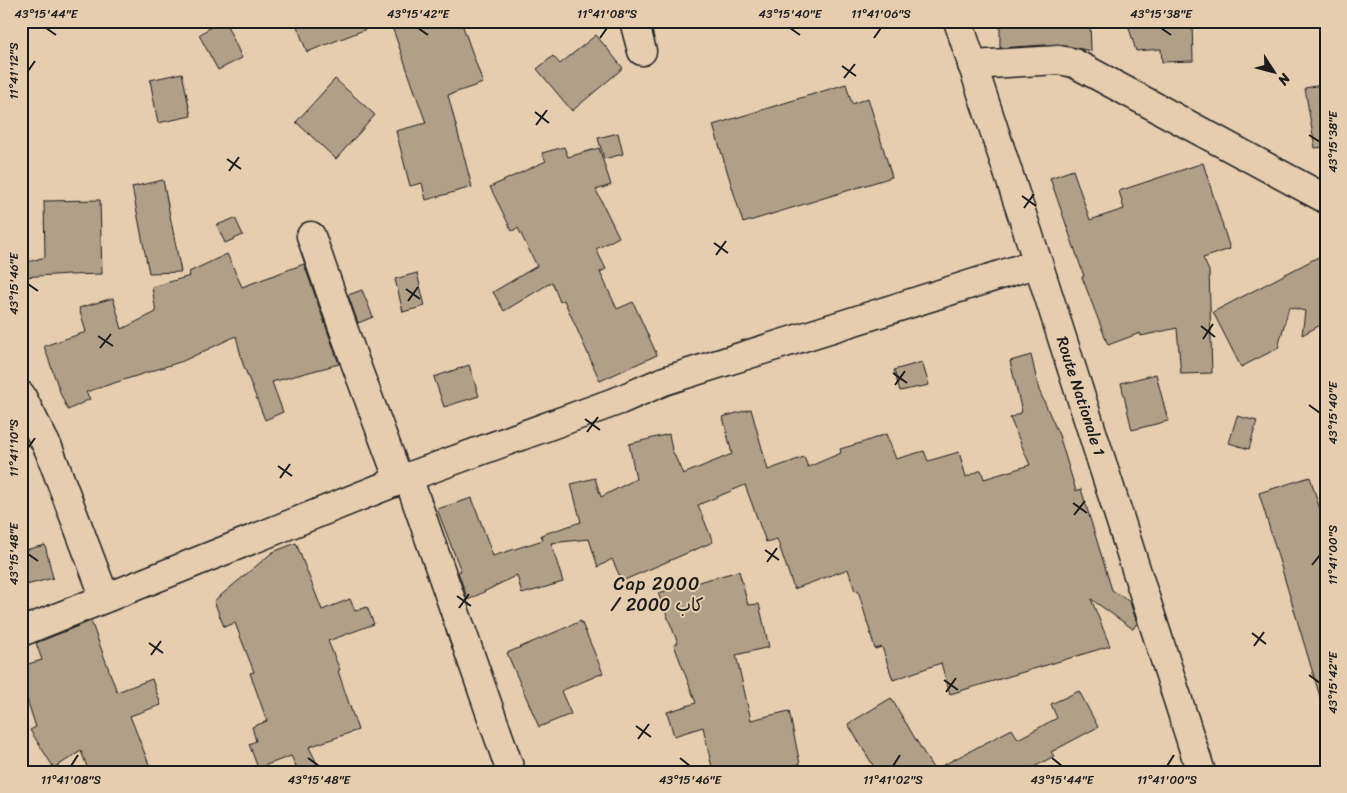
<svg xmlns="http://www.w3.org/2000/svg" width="1347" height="793" viewBox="0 0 1347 793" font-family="Sriracha,'Playpen Sans Arabic',sans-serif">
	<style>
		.building { fill: #b19f88; stroke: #1c1c1c }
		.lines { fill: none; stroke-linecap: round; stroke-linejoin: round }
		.minor-casing { stroke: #1c1c1c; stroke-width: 31 }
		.primary-casing { stroke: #1c1c1c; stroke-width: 31 }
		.minor { stroke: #e6cdae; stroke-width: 28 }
		.primary { stroke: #e6cdae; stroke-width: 28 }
		.ticks { fill: none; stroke: #1c1c1c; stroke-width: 2 }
		.labels { text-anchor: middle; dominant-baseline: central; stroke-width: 4; stroke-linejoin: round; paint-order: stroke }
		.street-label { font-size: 16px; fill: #1c1c1c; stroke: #e6cdae }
		.neighbourhood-label { font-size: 18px; letter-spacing: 1px; fill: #1c1c1c; stroke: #e6cdae }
		.neatline { fill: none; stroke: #1c1c1c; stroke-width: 2 }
		.ticks-label { font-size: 12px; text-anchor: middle; fill: #1c1c1c }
	</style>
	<rect width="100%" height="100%" fill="#e6cdae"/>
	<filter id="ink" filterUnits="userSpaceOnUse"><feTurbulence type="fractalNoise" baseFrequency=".02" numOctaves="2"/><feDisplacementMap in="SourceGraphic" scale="10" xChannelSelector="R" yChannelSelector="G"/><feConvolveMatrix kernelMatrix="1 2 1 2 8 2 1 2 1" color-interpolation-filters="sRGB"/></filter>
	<g filter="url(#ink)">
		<path class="building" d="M220,21H225L242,58L218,70L199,35Z
			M295,21H382V23L307,52Z
			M390,21H461L483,83L448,95L472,187L426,200L422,183L410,186L396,131L426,123Z
			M1000,21H1090L1091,51L1058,44L1000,48Z
			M1127,21H1192L1193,61L1162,62L1161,49L1136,51Z
			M596,35L623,68L572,111L537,69L553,56L560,64Z
			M182,73L191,116L158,123L150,80Z
			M335,79L375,115L336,159L296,122Z
			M846,84L852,104L868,98L892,177L743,223L713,125Z
			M1326,84V147L1315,148L1305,88Z
			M618,133L623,154L604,159L598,138Z
			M564,147L568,157L599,148L611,185L596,190L619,237L596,249L606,269L600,272L617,309L633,302L657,355L600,381L564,300L560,302L552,282L504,311L493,292L537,266L518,228L512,231L490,187L546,161L542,153Z
			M1203,163L1230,249L1203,258L1209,271L1212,373L1181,374L1177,328L1141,336L1140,333L1108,345L1082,277L1084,276L1050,178L1073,170L1090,220L1124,209L1119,191Z
			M163,180L181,272L149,273L132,187Z
			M100,200L102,274L70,275L69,274L21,277V264L45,257L44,201Z
			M235,218L243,235L225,243L217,225Z
			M1326,253V322L1302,335L1305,311L1289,307L1278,348L1241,367L1213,312Z
			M227,254L242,287L304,264L339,364L272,382L283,412L265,420L243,364L236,336L183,361L86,392L90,399L68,410L61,395L44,346L86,332L79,308L113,298L122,329L156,312L152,287L190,276L189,272Z
			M417,273L425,306L403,312L395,279Z
			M362,290L373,317L358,323L348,295Z
			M1031,355L1039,390L1059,435L1076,491L1081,489L1112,590L1130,602L1137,623L1133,629L1091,599L1110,646L950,694L941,663L893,680L882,647L875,649L858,590L855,591L848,569L794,589L777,539L766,542L745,485L698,505L713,542L622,581L612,559L598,567L589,539L551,543L563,582L522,594L517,575L468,600L458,572L461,571L437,509L472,498L493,556L543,540L541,535L581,522L571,484L595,478L601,497L636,479L629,444L669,434L672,450L683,474L732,454L723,417L751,409L768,470L804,457L808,467L841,453L840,449L864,442L886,434L896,459L924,451L928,461L959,452L966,477L981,470L984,479L1030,465L1010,418L1022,412L1010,361Z
			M922,362L929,385L900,391L894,370Z
			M469,365L479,396L444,407L434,377Z
			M1156,374L1168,421L1132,430L1121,383Z
			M1237,416L1257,421L1249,449L1229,443Z
			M1310,477L1326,529V699L1321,700L1259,493Z
			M296,543L322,610L350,599L355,611L367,607L374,624L328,641L340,670L338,671L358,730L309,747L321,772H299L291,756L258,768L249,744L256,741L252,727L267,721L250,673L254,672L235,623L224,627L214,601L273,552Z
			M45,545L53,578L26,585L21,565V551Z
			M739,571L748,605L759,604L769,647L736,655L751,720L789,711L800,764L766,772H713L703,727L674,736L667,712L696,703L674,645L678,643L658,593Z
			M91,621L117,692L152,679L161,705L130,716L152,772H89L81,751L54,768L30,730L36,727L21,681V666L42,660L36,643Z
			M581,621L603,673L561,691L571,714L539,727L507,653Z
			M1079,691L1098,727L1051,752L1054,756L1025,772H877L848,724L891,698L934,770L1012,729L1018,739L1057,718L1051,704Z"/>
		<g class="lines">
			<g class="minor-casing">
				<path id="minor" d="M634,21L642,51
					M972,65L1059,60L1074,63L1326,199
					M311,236L355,362L399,480
					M21,395L49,450L105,598
					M408,477L511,772
					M21,632L408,477L620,400L664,381L1038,263"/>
			</g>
			<g class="primary-casing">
				<path id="primary" d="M958,21L1038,263L1201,772"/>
			</g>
			<use href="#minor" class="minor"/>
			<use href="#primary" class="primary"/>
		</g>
	</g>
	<path class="ticks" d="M46,28L56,35M418,28L428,35M790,28L800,35M1161,28L1171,35M600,38L607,28M874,38L881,28M842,66L856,76M28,71L35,61M844,78L855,64M535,112L549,123M536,125L547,110M1309,135L1320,142M227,159L241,169M229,171L239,157M1022,196L1036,206M1024,208L1034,194M714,243L728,253M716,255L726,241M28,284L38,291M406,289L420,299M408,301L418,287M1201,326L1215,337M98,336L113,346M1203,339L1213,324M100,348L111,334M893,373L907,383M895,385L905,371M1309,405L1320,413M585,419L600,430M587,432L598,417M28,448L35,438M278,466L292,476M280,478L290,464M1073,503L1087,513M1074,515L1085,501M765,550L779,560M28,554L38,561M767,562L777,548M1312,565L1320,555M457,596L471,606M459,608L469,594M1252,633L1266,644M149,643L163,653M1254,646L1264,632M151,655L161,641M1309,675L1320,683M944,680L958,690M946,692L956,678M636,726L651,737M638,739L649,724M308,758L319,766M680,758L690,766M1052,758L1062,766M71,766L78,755M893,766L900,755M1167,766L1174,755"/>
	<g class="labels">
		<g class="street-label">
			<text transform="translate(1081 396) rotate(72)">Route Nationale 1</text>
		</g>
		<g class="neighbourhood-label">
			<text x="657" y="584">Cap 2000<tspan x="657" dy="21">/ كاب 2000</tspan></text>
		</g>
	</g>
	<rect width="1347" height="793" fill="none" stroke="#e6cdae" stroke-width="55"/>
	<g transform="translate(1274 72) rotate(126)" stroke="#e6cdae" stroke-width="4" paint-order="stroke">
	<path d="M0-4L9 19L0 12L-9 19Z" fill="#1c1c1c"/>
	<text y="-8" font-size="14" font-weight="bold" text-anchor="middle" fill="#1c1c1c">N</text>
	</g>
	<rect x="28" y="28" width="1292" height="738" class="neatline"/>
	<g class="ticks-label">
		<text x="46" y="18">43°15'44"E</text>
		<text x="418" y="18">43°15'42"E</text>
		<text x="607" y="18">11°41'08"S</text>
		<text x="790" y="18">43°15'40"E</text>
		<text x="881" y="18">11°41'06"S</text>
		<text x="1161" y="18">43°15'38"E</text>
		<text transform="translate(14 71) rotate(-90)" y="4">11°41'12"S</text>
		<text transform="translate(1333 142) rotate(-90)" y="4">43°15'38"E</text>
		<text transform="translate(14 284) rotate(-90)" y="4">43°15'46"E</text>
		<text transform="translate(1333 413) rotate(-90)" y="4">43°15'40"E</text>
		<text transform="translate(14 448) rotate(-90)" y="4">11°41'10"S</text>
		<text transform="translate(14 554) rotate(-90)" y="4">43°15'48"E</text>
		<text transform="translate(1333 555) rotate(-90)" y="4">11°41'00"S</text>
		<text transform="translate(1333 683) rotate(-90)" y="4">43°15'42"E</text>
		<text x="71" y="784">11°41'08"S</text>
		<text x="319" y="784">43°15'48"E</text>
		<text x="690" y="784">43°15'46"E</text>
		<text x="893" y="784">11°41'02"S</text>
		<text x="1062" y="784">43°15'44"E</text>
		<text x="1167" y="784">11°41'00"S</text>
	</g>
</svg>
